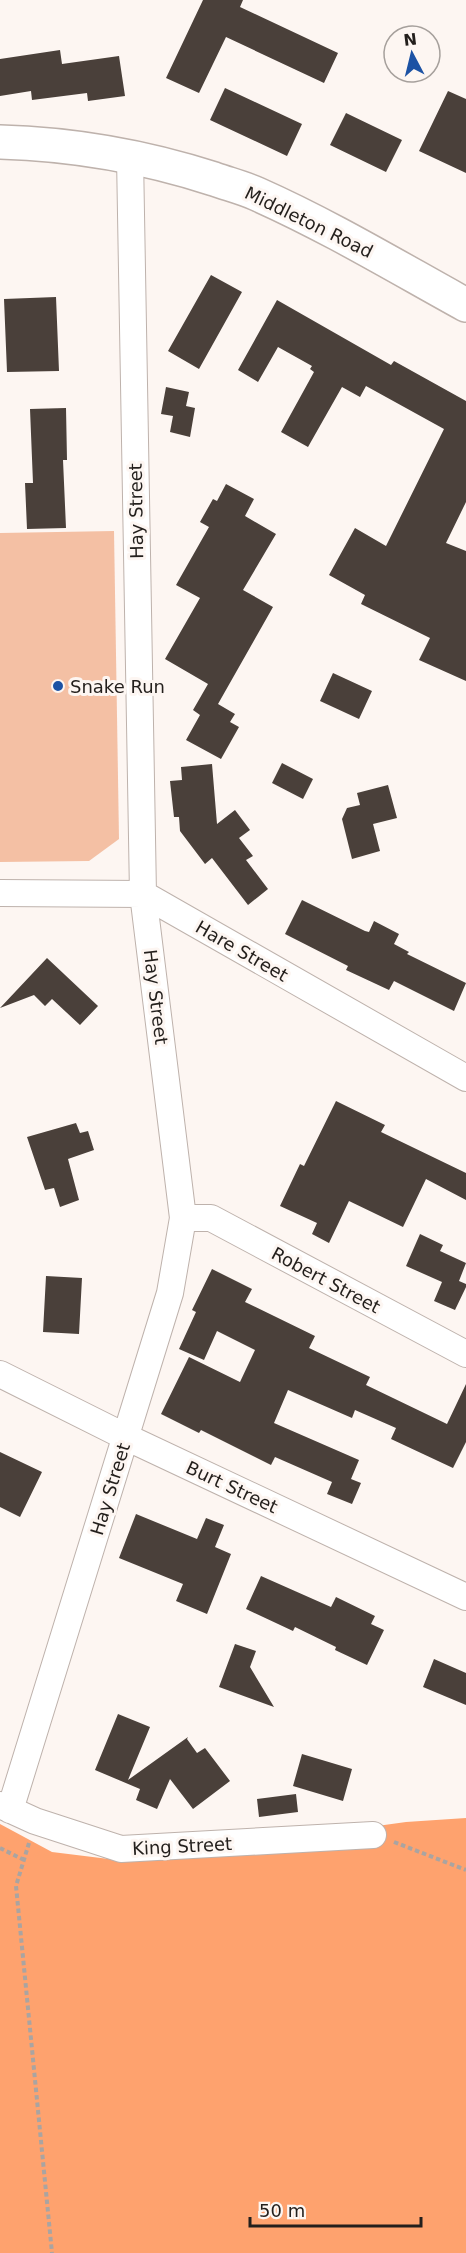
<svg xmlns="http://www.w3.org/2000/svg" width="466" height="2253" viewBox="0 0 466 2253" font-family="'DejaVu Sans',sans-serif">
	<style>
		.green { fill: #f4c0a4 }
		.forest { fill: #fea26e }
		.building { fill: #4a403a }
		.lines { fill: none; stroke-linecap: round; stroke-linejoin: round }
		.street-casing { stroke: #beb2ac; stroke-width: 28 }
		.secondary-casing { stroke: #beb2ac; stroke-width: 36 }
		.path { stroke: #aaa4a1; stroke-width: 4; stroke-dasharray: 4.5 3; stroke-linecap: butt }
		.street { stroke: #fff; stroke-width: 26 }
		.secondary { stroke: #fff; stroke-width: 33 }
		.poi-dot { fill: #1c52a4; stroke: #fdf6f2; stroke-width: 2 }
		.labels { text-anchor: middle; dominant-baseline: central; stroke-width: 6; stroke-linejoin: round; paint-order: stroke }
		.street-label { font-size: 18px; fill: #231f1c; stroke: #fdf6f2 }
		.poi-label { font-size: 18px; fill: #231f1c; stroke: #fdf6f2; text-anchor: start }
	</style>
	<rect width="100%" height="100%" fill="#fdf6f2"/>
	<path class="green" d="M114,531L119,839L89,861L0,862V533Z"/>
	<path class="forest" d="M466,1818V2253H0V1824L52,1852L125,1861L406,1822Z"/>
	<path class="building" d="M203,0H243L240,7L338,53L324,83L226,37L199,93L166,78Z
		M60,50L62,64L119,56L125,96L88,101L87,93L32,100L31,91L0,96V59Z
		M225,88L302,124L287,156L210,120Z
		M448,91L466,99V173L419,151Z
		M346,113L402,140L386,172L330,145Z
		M211,275L242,292L199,369L168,351Z
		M56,297L59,371L7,372L4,299Z
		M277,300L391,365L394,361L466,401V502L446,543L466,551V681L419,660L430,638L361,604L365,595L329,575L355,528L386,546L444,429L366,386L360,397L342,387L308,447L281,432L314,372L310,369L312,366L278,347L258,382L238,370Z
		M166,387L189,392L186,406L195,408L190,437L170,432L173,416L161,414Z
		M66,408L67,460H63L66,528L27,529L25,483H33L30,409Z
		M226,484L254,499L245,516L276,534L243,590L273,607L218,704L235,714L230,722L239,727L221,759L186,740L200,715L193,710L208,684L165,659L200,598L176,585L209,527L200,522L213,499L217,501Z
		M333,673L372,691L359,719L320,701Z
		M282,763L313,779L303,799L272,783Z
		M212,764L217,824L235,810L250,830L239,838L253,856L246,860L268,889L248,905L212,858L205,864L180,831L179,817H174L170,781L182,780L181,767Z
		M388,785L397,818L373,824L380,851L352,859L342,819L347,808L360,805L357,793Z
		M302,900L365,931L369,932L374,921L399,934L394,944L409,952L407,954L466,983L454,1011L394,981L389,990L346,970L348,966L285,934Z
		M47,958L98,1006L80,1025L52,999L45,1006L34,995L0,1008Z
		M336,1101L385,1125L381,1132L466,1173V1200L426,1179L403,1227L349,1201L329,1243L312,1234L317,1223L280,1206L300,1164L304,1166Z
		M76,1123L80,1133L88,1131L94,1150L68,1159L79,1200L60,1207L54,1188L45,1190L27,1137Z
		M420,1234L443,1245L440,1251L466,1263L459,1281L466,1284V1287L455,1310L434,1301L442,1282L406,1266Z
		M212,1269L252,1289L245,1302L315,1336L309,1348L370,1377L366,1385L447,1424L466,1384V1442L453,1468L391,1439L396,1428L355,1410L352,1418L288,1390L274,1423L359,1460L351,1479L361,1483L352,1504L327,1494L332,1482L275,1457L271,1465L201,1430L199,1433L161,1414L189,1357L240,1382L255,1350L217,1331L204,1360L179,1349L196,1312L192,1310Z
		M46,1276L82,1278L79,1334L43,1332Z
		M0,1452L42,1472L20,1517L0,1507Z
		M136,1514L197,1539L206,1518L224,1525L215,1547L231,1554L207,1614L176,1601L183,1584L119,1558Z
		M261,1576L331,1607L336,1597L375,1616L371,1624L384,1630L367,1665L335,1650L336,1647L295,1627L293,1631L246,1609Z
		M235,1644L256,1651L250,1667L274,1707L219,1687Z
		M434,1659L466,1673V1705L423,1687Z
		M118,1714L150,1727L128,1780L188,1737L187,1739L197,1753L205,1748L230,1781L193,1809L170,1779L157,1809L136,1800L140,1789L95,1770Z
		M302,1754L352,1769L343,1801L293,1786Z
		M296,1794L298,1812L259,1817L257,1799Z"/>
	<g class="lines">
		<g class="street-casing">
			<path id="street" d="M0,893L143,894L466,1078
				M183,1218H211L466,1354
				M0,1374L126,1437L466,1597
				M0,1805L35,1821L121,1849L373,1835
				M10,1810L170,1293L183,1218L143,894L130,157"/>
		</g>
		<g class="secondary-casing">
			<path id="secondary" d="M0,142C72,144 146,157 214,179C228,184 244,188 257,194C329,226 397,267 466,305"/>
		</g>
		<path class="path" d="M394,1842L466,1870
			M29,1843L16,1886L52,2253
			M0,1848L24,1860"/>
		<use href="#street" class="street"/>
		<use href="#secondary" class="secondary"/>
	</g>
	<circle class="poi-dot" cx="58" cy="686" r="6"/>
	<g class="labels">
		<g class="street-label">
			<text transform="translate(309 222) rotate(26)">Middleton Road</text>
			<text transform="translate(136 511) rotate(-91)">Hay Street</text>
			<text transform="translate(242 951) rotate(30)">Hare Street</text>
			<text transform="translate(156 997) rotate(83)">Hay Street</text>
			<text transform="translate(326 1280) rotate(28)">Robert Street</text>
			<text transform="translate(232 1487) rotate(25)">Burt Street</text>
			<text transform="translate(110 1489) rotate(-73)">Hay Street</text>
			<text transform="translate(182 1846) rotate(-3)">King Street</text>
		</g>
		<g class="poi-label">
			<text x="70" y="686">Snake Run</text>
		</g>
	</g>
	<g transform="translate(412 54) rotate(353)"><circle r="28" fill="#fdf6f2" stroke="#a6a09c" stroke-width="1.5"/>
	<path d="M0-4.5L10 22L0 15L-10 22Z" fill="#1c52a4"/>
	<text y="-9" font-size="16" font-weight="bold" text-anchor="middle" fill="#231f1c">N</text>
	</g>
	<path d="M250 2217v9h171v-9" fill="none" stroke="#231f1c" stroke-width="3"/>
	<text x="259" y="2217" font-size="18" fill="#231f1c" stroke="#fdf6f2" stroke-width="4.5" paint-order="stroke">50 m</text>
</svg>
